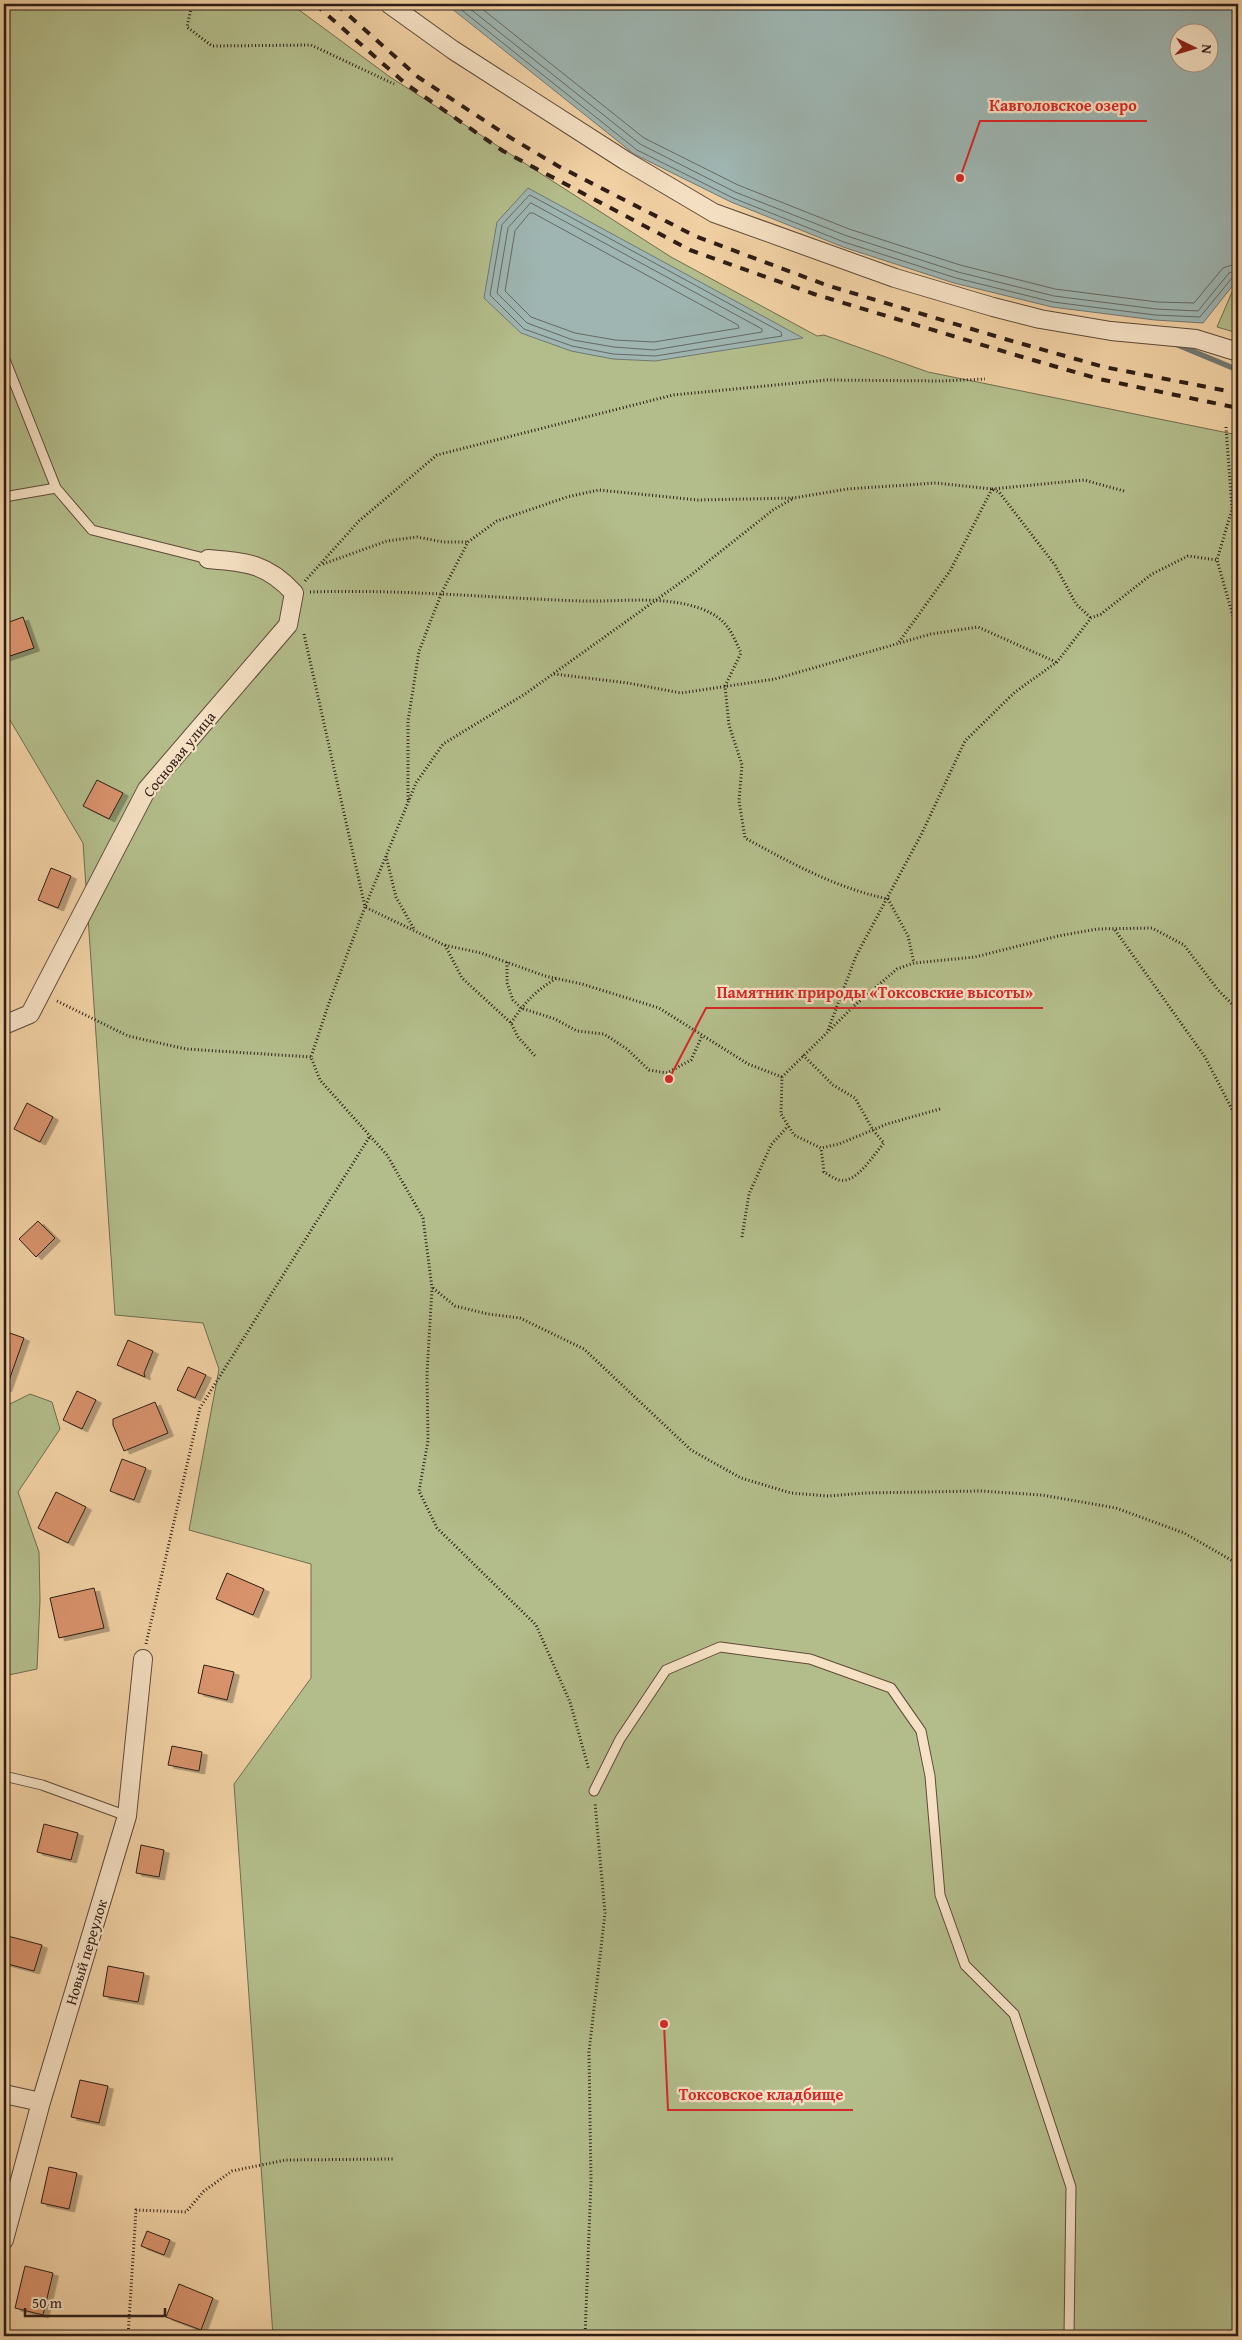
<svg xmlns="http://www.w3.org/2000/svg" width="1242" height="2340" viewBox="0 0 1242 2340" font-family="'Gentium Book Plus',serif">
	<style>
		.green { fill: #b3bd8b; stroke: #706d50 }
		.water { fill: #9eb5b1; stroke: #717873; fill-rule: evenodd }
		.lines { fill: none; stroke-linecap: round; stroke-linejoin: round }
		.shore { stroke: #666963; stroke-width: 1 }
		.stream { stroke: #717873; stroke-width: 5.5 }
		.building { fill: #d9936d; stroke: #2d1d15; filter: url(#shadow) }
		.service-casing { stroke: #5e4a39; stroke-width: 11 }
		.minor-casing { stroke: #5e4a39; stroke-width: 20 }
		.path { stroke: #2d1d15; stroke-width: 3; stroke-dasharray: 1 2.5; stroke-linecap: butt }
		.service { stroke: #f6e1c4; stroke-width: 9 }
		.minor { stroke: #f6e1c4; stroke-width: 18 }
		.rail { stroke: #2d1d15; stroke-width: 4; stroke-dasharray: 9 9; stroke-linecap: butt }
		.labels { text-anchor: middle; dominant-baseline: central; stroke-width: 4.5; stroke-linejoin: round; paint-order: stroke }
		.street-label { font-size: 15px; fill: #2d1d15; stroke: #f6e1c4 }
		.leader { fill: none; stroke: #d62828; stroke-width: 2 }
		.callout-dot { fill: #d62828; stroke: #f6e1c4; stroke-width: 2 }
		.callout-label { font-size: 16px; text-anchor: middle; font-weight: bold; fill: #d62828; stroke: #f6e1c4; stroke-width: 4.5; stroke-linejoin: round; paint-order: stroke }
	</style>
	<defs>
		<filter id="shadow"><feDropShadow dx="5.5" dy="3" stdDeviation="0" flood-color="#0004"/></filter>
	</defs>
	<rect width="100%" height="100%" fill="#f1d1a4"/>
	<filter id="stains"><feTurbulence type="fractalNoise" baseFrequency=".004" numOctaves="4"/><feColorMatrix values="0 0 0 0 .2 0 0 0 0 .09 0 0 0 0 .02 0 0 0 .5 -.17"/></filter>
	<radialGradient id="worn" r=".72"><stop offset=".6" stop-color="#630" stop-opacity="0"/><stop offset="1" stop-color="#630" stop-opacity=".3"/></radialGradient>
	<path class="green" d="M4,4H291L390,77L671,257L817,336L824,335L928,372L1238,435V2336H273L234,1784L311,1678V1564L189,1530L219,1369L203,1323L115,1315L83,843L4,710Z
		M1238,278V333L1217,327Z
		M30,1394L52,1402L60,1429L18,1492L39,1552L40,1600L37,1669L4,1676V1407Z"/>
	<path class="water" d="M446,4H1238V279L1203,323L1155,320L1052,307L954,283L843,247L731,202L634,154ZM1180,32H1210V62H1180Z
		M528,188L803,338L655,361L613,359L571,351L521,333L484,298L497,222Z"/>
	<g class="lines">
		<path class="shore" d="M454,4L637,150L733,198L844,242L956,278L1053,302L1155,315L1200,317L1232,278L1238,276
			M464,4L640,144L735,192L847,236L958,272L1054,296L1156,309L1198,311L1229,273L1238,270
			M476,4L644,138L738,185L849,229L960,265L1055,289L1157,302L1194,303L1223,268L1238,263
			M530,195L781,332L782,336L655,356L613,354L572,346L524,329L490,295L502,225Z
			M531,203L762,329V332L654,350L614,347L573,340L527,323L497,293L508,228Z
			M530,213H533L738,325L739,328L654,342L615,340L575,333L531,317L505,291L515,231Z"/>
		<path class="stream" d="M1173,343L1238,370"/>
	</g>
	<path class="building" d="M23,617L34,648L4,658V624Z
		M97,780L123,793L109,819L83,806Z
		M51,868L71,876L58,908L38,900Z
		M27,1103L53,1117L40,1142L14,1129Z
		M38,1221L55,1238L36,1257L19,1239Z
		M4,1331L24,1338L6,1389L4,1388Z
		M128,1340L153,1351L144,1373L145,1377L117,1365Z
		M188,1367L206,1375L195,1398L177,1390Z
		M77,1391L96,1400L82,1429L63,1420Z
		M155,1402L168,1433L124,1451L113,1425V1419Z
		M122,1459L146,1468L134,1500L110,1491Z
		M56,1492L86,1507L68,1543L38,1528Z
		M227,1573L264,1589L253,1615L216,1599Z
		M94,1588L104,1628L59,1638L50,1598Z
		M204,1665L234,1672L227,1700L198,1693Z
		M172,1746L202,1752L199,1771L168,1765Z
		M44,1824L78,1833L71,1860L37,1852Z
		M141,1845L164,1850L159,1877L136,1873Z
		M4,1935L42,1945L34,1971L4,1963Z
		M108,1966L144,1973L138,2002L103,1996Z
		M80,2080L108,2086L99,2123L71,2117Z
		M49,2167L77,2173L69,2209L41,2203Z
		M147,2231L170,2240L164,2255L141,2246Z
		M25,2266L53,2273L43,2315L15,2308Z
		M179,2284L213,2298L201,2330L166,2317Z"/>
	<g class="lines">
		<g class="service-casing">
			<path id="service" d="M4,357L56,488L92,530L208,559
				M4,497L56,488
				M4,1776L42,1785L127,1816
				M594,1791L620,1739L666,1670L720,1647L810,1659L891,1688L921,1731L930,1776L940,1895L965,1965L1014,2014L1071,2187L1069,2336"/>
		</g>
		<g class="minor-casing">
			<path id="minor" d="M389,4L453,50L626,161L714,213L895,278L993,307L1040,319L1111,331L1196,339L1238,352
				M4,1025L30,1014L147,789L288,625L294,593C267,563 245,562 208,559
				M4,2094L41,2102
				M4,2240L41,2102L127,1816L143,1659"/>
		</g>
		<path class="path" d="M192,4L187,27L212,46L311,45L394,84
			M1226,427L1232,509L1217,560L1238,634
			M992,489L1084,480L1124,491
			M323,564L387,541L417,537L443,542H468
			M305,581L359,521L437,455L673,395L827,380L942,381L985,379
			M310,592C401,589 491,598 582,601C622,602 664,595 702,609C727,619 731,631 741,653L725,686L729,725L742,765L739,801L745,838C791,863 836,888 888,899L908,936L914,963
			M304,634L365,907L330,1000L311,1057L320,1080L387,1155L423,1218L432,1288L427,1374L428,1441L419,1491L437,1528L536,1625L570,1702L589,1770
			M1238,634V643
			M899,642L950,571L992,489
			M554,674L628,683L681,693L775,679L931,634L978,627L1056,662
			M408,800V721L419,651L442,592L468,542L497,521L567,497L599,490L698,500L794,498L847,489L936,483L992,489L999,492L1009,505L1055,565L1076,604L1091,618
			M386,856L396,897L414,929
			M1115,930L1205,1057L1238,1121
			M445,945L462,978L511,1023L518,1037L535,1056
			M507,962V983L513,1000L521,1008L555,1019L577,1031L604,1034L627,1049L649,1070L667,1073L691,1060L702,1036
			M57,1001L128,1036L186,1049L311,1057
			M511,1023C524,1003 536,990 557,978
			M828,1030L856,956L922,833L965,741L1015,692L1057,662L1091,618L1101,614L1152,574L1188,556L1217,560
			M803,1055L833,1085L855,1098L873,1130L884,1143C873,1155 857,1184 839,1180C834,1179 828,1174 824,1172L821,1148
			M782,1077L748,1064L659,1008L582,984L545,976L481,953L444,945L365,907L416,783L443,744L525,694L691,575L773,510L794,498
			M940,1109L887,1124L839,1144L821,1148L794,1135L781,1114L782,1077L854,1006L897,969L914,963L975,957L1058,936L1097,929L1152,928L1184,945L1218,990L1238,1010
			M742,1237L749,1194L771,1145L788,1126
			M433,1288L455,1306L488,1314L520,1318L584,1349L691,1450L741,1478L791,1493L828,1496L865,1493L980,1491L1042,1495L1116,1508L1184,1533L1238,1564
			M146,1644L200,1408L370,1136
			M128,2336L136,2210L186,2212L204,2191L232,2171L286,2160L394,2159
			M585,2336L591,2182L589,2052L605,1913L595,1803"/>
		<use href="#service" class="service"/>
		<use href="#minor" class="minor"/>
		<path class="rail" d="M315,4L406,84L503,151L690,250L814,294L1019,356L1099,379L1238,408
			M336,4L418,77L511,138L558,166L695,236L826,285L1005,339L1104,367L1238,393"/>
	</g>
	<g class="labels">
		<g class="street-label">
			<text transform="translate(179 754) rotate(-51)">Сосновая улица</text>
			<text transform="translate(86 1952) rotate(-73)">Новый переулок</text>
		</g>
	</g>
	<path class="leader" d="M960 178L980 121H1147M669 1079L706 1008H1043M664 2024L668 2110H853"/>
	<g class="callout-dot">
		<circle cx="960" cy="178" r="5"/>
		<circle cx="669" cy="1079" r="5"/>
		<circle cx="664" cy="2024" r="5"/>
	</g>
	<g class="callout-label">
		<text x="1063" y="111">Кавголовское озеро</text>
		<text x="875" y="998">Памятник природы «Токсовские высоты»</text>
		<text x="761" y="2100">Токсовское кладбище</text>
	</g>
	<rect width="1242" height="2340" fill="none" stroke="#f1d1a4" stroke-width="20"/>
	<rect x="5" y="5" width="1232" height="2330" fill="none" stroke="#2d1d15" stroke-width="2.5"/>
	<rect x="10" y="10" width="1222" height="2320" fill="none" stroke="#2d1d15"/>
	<g transform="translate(1194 48) rotate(95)"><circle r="24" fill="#f6e1c4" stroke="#a6937e"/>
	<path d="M0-4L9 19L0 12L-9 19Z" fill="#8f2418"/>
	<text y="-8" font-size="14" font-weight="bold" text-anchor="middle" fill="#2d1d15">N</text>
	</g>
	<path d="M25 2308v8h140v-8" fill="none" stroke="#2d1d15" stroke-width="2.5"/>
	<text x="32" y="2308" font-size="15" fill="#2d1d15" stroke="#f6e1c4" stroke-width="4" paint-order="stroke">50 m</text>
	<rect width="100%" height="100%" filter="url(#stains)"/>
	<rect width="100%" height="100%" fill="url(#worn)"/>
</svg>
